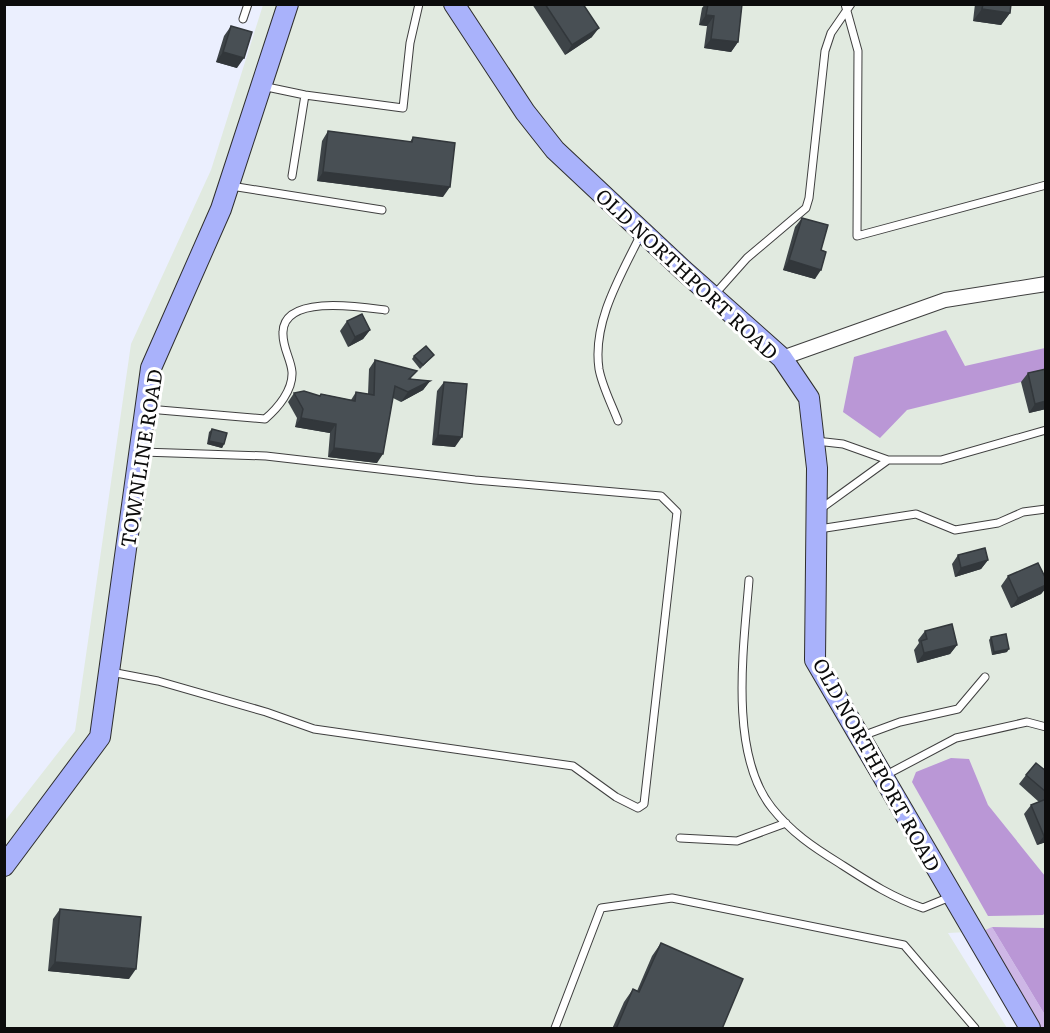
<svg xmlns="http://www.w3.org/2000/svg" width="1050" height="1033" viewBox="0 0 1050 1033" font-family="Literata,serif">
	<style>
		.industrial { fill: #e1eae0 }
		.green { fill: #ceb7e6 }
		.forest { fill: #ba97d6 }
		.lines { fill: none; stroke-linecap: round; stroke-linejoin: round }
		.lane-casing { stroke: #3f3f3f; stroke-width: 9 }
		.street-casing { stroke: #3f3f3f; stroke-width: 16 }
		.secondary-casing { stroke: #2e2e2e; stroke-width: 22 }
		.lane { stroke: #fff; stroke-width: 7 }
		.street { stroke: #fff; stroke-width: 14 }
		.secondary { stroke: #a9b2fb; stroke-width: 20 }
		.wall { fill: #3e4448 }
		.shaded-wall { fill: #32373b }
		.building { fill: #484f54; stroke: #32373b; stroke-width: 1.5 }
		.labels { text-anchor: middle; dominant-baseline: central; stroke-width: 6; stroke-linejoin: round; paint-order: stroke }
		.street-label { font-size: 20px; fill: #0c0c0c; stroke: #fff }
	</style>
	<rect width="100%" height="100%" fill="#ebeffe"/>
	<path class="industrial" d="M263,5H1045V928L948,933L1007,1028H5L4,822L75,731L131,344L211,170Z"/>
	<path class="green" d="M992,927L1045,1015V1028H1040L981,932Z"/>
	<path class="forest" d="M946,330L965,366L1045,348V376L907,410L880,438L843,412L854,357Z
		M951,758L969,759L988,805L1045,876V913L1043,915L988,916L912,782L916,772Z
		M992,927L1045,928V1015Z"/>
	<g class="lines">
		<g class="lane-casing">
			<path id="lane" d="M845,4L858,51L857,236L1046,185
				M243,19L248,4
				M262,86L305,95L403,108L410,43L419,4
				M292,176L305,95
				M231,186L382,210
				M715,294L747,258L806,208L809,198L825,51L831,33L851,4
				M148,409L265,419C278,408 293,390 292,372C291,359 282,347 283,332C284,294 362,307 385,310
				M618,421C612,405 602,386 599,369C592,322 621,275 641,234
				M816,441L843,444L888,460L819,510
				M888,460H941L1046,430
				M819,529L916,514L955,530L998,523L1023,512L1046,509
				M749,580C744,645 728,753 772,808C791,832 813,847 839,863C867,881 891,897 923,908L950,897
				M111,672L158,681L266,712L314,729L573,766L616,797L638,808L644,804L677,512L661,496L475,480L266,456L142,452
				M862,736L900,722L958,709L985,677
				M886,775L956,738L1027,722L1046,727
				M680,838L737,841L786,823
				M555,1028L601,908L672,898L904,945L975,1028"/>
		</g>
		<g class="street-casing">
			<path id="street" d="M782,358L945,300L1046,284"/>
		</g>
		<g class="secondary-casing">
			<path id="secondary" d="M454,4L525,112L555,150L683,270L782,358L809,398L817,468L815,660L1030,1028
				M4,866L100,737L151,368L221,209L288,4"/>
		</g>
		<use href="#lane" class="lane"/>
		<use href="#street" class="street"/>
		<use href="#secondary" class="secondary"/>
	</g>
	<path class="wall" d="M532,4H583L592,37L565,55Z
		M705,4H742L738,42L731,52L704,48L707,26L699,25L702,8Z
		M975,4H1011L1010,13L1001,25L973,21Z
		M231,26L237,68L216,62L224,36Z
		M328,131L410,142L413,137L443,197L317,181L322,141Z
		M802,218L821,250L815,279L783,270L795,227Z
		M347,321L370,330L363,339L348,347L340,331Z
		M434,355L420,369L412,359L414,356Z
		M375,360L412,379L430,381L423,390L401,402L393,398L377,463L328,457L330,433L295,427L297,418L288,402L294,393L319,396L321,394L351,400L356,392L368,394L369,369Z
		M1046,369V409L1029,413L1021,382L1028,373Z
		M444,382L455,447L432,445L437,391Z
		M212,429L224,444L222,448L207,444L209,432Z
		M958,555L988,560L981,569L955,577L952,564Z
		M1008,576L1046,579V588L1041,594L1011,608L1001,586Z
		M925,631L957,645L950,654L917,663L914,650L919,643L918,640Z
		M991,637L1007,652L992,655L989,640Z
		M1046,771V842L1037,845L1024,814L1031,805L1039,802L1019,784L1026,775Z
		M60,909L129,979L48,971L53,919Z
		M661,943L722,1029H612L624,1002L633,989L637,991L652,956Z"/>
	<path class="shaded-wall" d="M982,9L1010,13L1001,25L973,21Z
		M706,15L714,16L707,26L699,25Z
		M599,28L592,37L565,55L572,45Z
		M711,39L738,42L731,52L704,48Z
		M223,52L244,58L237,68L216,62Z
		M323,172L450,187L443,197L317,181Z
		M789,260L821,270L815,279L783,270Z
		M370,330L363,339L348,347L355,337Z
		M430,381L423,390L401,402L408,392Z
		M1046,401V409L1029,413L1035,404Z
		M301,418L336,424L330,433L295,427Z
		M438,435L462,437L455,447L432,445Z
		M209,441L224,444L222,448L207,444Z
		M334,448L383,454L377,463L328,457Z
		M988,560L981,569L955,577L961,568Z
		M1046,585V588L1041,594L1011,608L1018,598Z
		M957,645L950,654L917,663L924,653Z
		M1009,649L1007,652L992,655L994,652Z
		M1046,835V842L1037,845L1044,836Z
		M55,962L136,969L129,979L48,971Z"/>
	<path class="building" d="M545,4H583L599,28L572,45Z
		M708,4H742L738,42L711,39L714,16L706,15Z
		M983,4H1011L1010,13L982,9Z
		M231,26L252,32L244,58L223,52Z
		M328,131L412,142L413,137L455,143L450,187L323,172Z
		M802,218L828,225L821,250L826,252L821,270L789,260Z
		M362,314L370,330L355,337L347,321Z
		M426,346L434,355L423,365L414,356Z
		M375,360L417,371L409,379L430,381L408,392L395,386L383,454L334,448L336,424L301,418L303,409L294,393L304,391L320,396L321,394L355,401L356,392L374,395Z
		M1046,369V401L1035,404L1028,373Z
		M444,382L467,384L462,437L438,435Z
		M212,429L227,433L224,444L209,441Z
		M985,548L988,560L961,568L958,555Z
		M1038,563L1046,579V585L1018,598L1008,576Z
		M952,624L957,645L924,653L921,641L927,639L925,631Z
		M1006,634L1009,649L994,652L991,637Z
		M1036,763L1046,771V792L1026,775Z
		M1046,799V835L1044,836L1031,805Z
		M60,909L141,917L136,969L55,962Z
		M661,943L743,979L722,1029H616L633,989L639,992Z"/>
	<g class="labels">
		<g class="street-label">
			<text transform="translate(688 273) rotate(43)">OLD NORTHPORT ROAD</text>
			<text transform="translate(140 458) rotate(-81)">TOWNLINE ROAD</text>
			<text transform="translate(878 764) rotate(61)">OLD NORTHPORT ROAD</text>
		</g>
	</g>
	<rect width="1050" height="1033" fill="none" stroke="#0c0c0c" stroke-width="12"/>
</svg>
